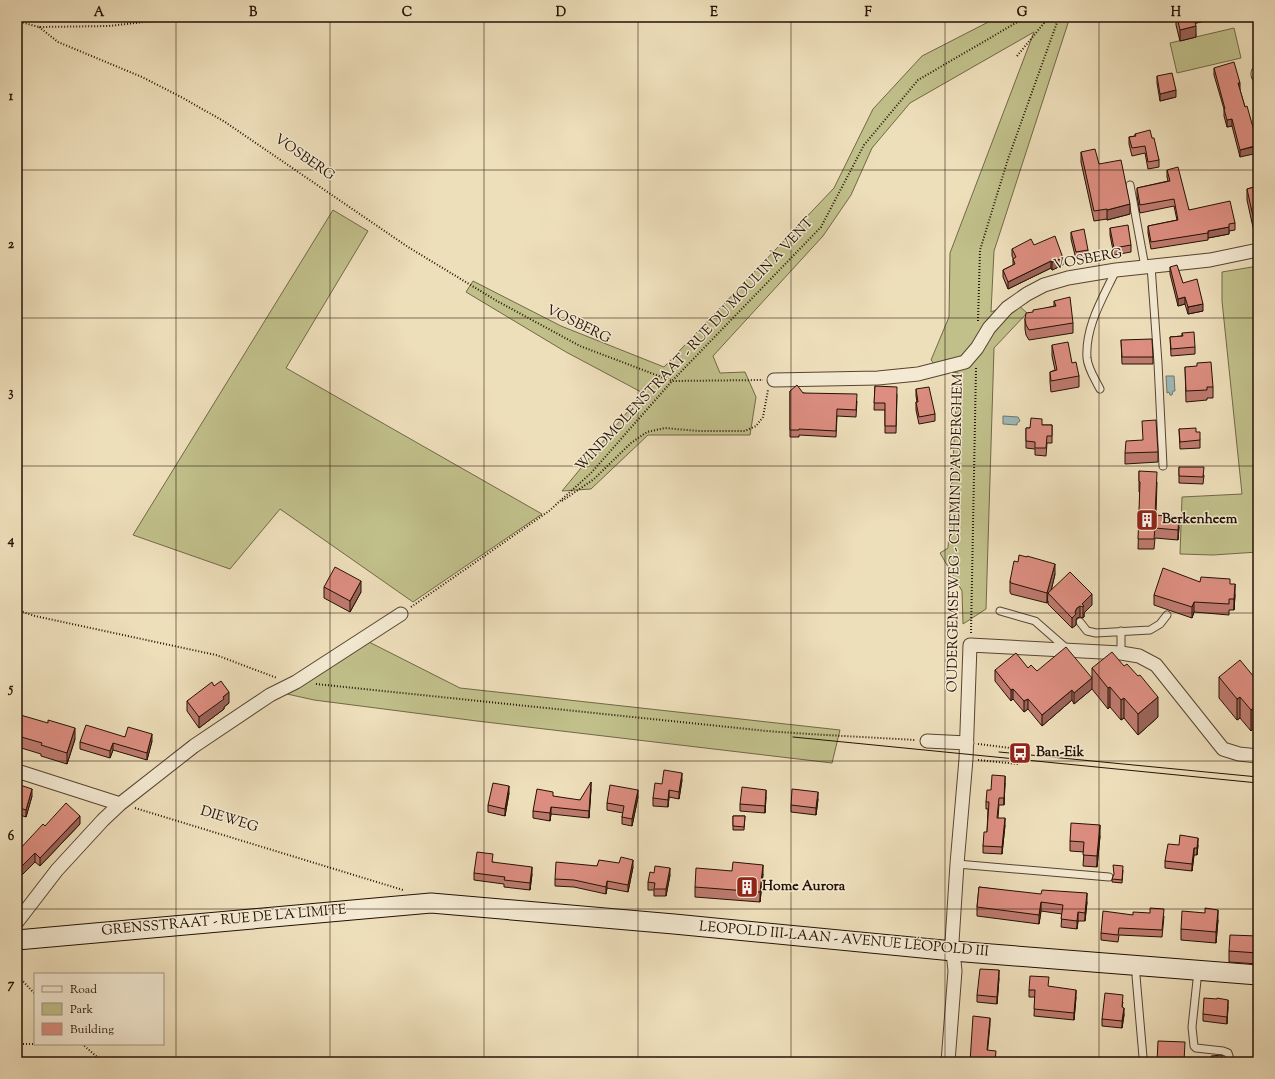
<svg xmlns="http://www.w3.org/2000/svg" width="1275" height="1079" viewBox="0 0 1275 1079" font-family="'Sorts Mill Goudy',serif">
	<style>
		.green { fill: #c1c08b; stroke: #726847 }
		.water { fill: #9dbaba; stroke: #6d7671 }
		.lines { fill: none; stroke-linecap: round; stroke-linejoin: round }
		.lane-casing { stroke: #564431; stroke-width: 9 }
		.street-casing { stroke: #564431; stroke-width: 15 }
		.secondary-casing { stroke: #241103; stroke-width: 21 }
		.path { stroke: #241103; stroke-width: 2; stroke-dasharray: 1 2; stroke-linecap: butt }
		.lane { stroke: #f4ead3; stroke-width: 7 }
		.street { stroke: #f4ead3; stroke-width: 13 }
		.secondary { stroke: #f4ead3; stroke-width: 19 }
		.tram { stroke: #241103; stroke-width: 1 }
		.wall { fill: #be7a6f; stroke: #241103 }
		.shaded-wall { fill: #9b635a; stroke: #241103 }
		.building { fill: #dd8e81; stroke: #241103 }
		.grid { fill: none; stroke: #241103; stroke-width: 1; stroke-opacity: 0.55 }
		.labels { text-anchor: middle; dominant-baseline: central; stroke-width: 3; stroke-linejoin: round; paint-order: stroke }
		.street-label { font-size: 14px; fill: #241103; stroke: #f4ead3 }
		.poi-label { font-size: 14px; font-weight: bold; fill: #241103; stroke: #f4ead3; text-anchor: start }
		.neatline { fill: none; stroke: #241103; stroke-width: 1.5 }
		.grid-label { font-size: 13px; text-anchor: middle; font-weight: bold; fill: #241103 }
	</style>
	<rect width="100%" height="100%" fill="#eedfbb"/>
	<filter id="stains"><feTurbulence type="fractalNoise" baseFrequency=".005" numOctaves="4"/><feColorMatrix values="0 0 0 0 .2 0 0 0 0 .09 0 0 0 0 .02 0 0 0 .5 -.17"/></filter>
	<radialGradient id="worn" r=".72"><stop offset=".6" stop-color="#630" stop-opacity="0"/><stop offset="1" stop-color="#630" stop-opacity=".3"/></radialGradient>
	<path class="green" d="M998,17H1070L994,251L991,312L1015,302L1027,313L994,348L986,609L963,624L962,591L940,553L948,548L958,373L939,370L931,360L949,317L950,253L1034,32L910,103L872,148L851,195L823,236L713,356L720,373L745,372L756,397L750,435H648L591,489L562,491L643,393L566,352L466,292L473,281L561,326L664,367L834,188L873,109L922,56Z
		M1234,28L1241,58L1177,73L1170,43Z
		M333,210L368,231L286,368L542,514L413,602L280,509L230,569L133,535Z
		M1258,266V552L1213,555L1180,554L1182,497L1242,494L1222,301V272Z
		M367,641L460,688L840,730L832,763L477,721L314,700L287,694L303,681Z"/>
	<path class="water" d="M1166,376H1174L1175,391H1173L1172,395H1170L1169,392L1167,393Z
		M1003,416L1018,417L1020,421L1017,423V425L1003,424Z"/>
	<g class="lines">
		<g class="lane-casing">
			<path id="lane" d="M1130,185L1145,267
				M1151,266L1158,363L1163,466
				M1100,389C1095,379 1088,369 1087,358C1085,326 1103,298 1116,270
				M1000,611L1035,621L1067,649
				M1080,622L1087,631L1096,633L1150,630L1160,624L1167,615
				M1121,631V653
				M957,864L1109,877
				M1137,967L1136,976L1143,1057L1145,1062
				M1198,971L1192,1027L1194,1046L1196,1048L1223,1051L1228,1053L1231,1062"/>
		</g>
		<g class="street-casing">
			<path id="street" d="M1258,73V75
				M774,380L878,378L918,374L965,362L977,348L989,328L1007,308L1027,294L1044,285L1068,278L1116,270L1210,260L1258,250
				M927,741L967,743
				M17,771L120,804
				M17,922L57,870L103,820L120,804L194,746L270,695L296,682L401,614
				M948,1062L955,971L952,942L957,864L966,759L970,645L1121,653L1139,656L1156,665L1223,749L1239,754L1258,756"/>
		</g>
		<g class="secondary-casing">
			<path id="secondary" d="M17,940L431,903L674,924L953,951L1258,975"/>
		</g>
		<path class="path" d="M17,21L39,27L109,26L170,19L178,17
			M39,27L58,42L142,77L183,98L225,122L408,247L497,301L580,346L672,381L763,380
			M1017,56L1049,17
			M978,321L980,250L1008,159L1059,17
			M562,501L594,479L631,443L647,432L665,428L698,431H745L756,426L763,417L768,390
			M411,607L549,511L591,473L672,381L821,227L864,145L918,80L1026,17
			M17,610L35,616L216,655L277,678
			M971,633L976,368
			M316,684L767,731C817,735 866,737 915,740
			M978,744L1019,749
			M978,760L1018,764
			M135,808L403,890
			M17,975L35,994
			M17,1044H37
			M82,1044L103,1062"/>
		<use href="#lane" class="lane"/>
		<use href="#street" class="street"/>
		<use href="#secondary" class="secondary"/>
		<path class="tram" d="M793,737L1258,783
			M999,752L1258,777"/>
	</g>
	<path class="wall" d="M1176,17H1220L1195,23L1196,37L1180,41L1176,25Z
		M1214,68L1240,90L1245,107L1240,157L1232,126L1227,127L1224,116V109L1214,75Z
		M1157,76L1176,97L1160,101L1157,83Z
		M1135,134L1152,138L1159,160V167L1148,169L1145,153L1132,156L1129,144V137L1135,136Z
		M1081,152L1099,164L1130,214L1107,220V219L1094,221L1081,162Z
		M1167,170L1189,210L1235,223V230L1229,231V234L1208,238V240L1151,249L1148,233V226L1177,220L1174,206L1140,213L1137,196V188L1168,181L1167,177Z
		M1258,186L1254,232L1247,200V189Z
		M1110,228L1131,245V252L1114,255L1110,235Z
		M1071,232L1088,250V257L1076,259L1071,239Z
		M1034,245L1063,265L1052,270L1051,268L1008,289L1003,277V270L1013,265V258L1012,256V249Z
		M1170,267L1183,283L1203,311L1188,314L1185,304L1178,306L1170,274Z
		M1054,301L1073,323V333L1029,340L1026,335L1025,329V319L1033,312L1054,306Z
		M1182,333L1195,347V354L1171,356L1170,337L1182,336Z
		M1121,340L1153,357V364H1122Z
		M1052,345L1072,363L1079,376V387L1051,392L1050,382V372L1055,370L1052,356Z
		M1185,367L1213,387V398H1207V400L1186,402Z
		M875,386L897,394L896,433H885V410H874Z
		M916,389L935,414V421L919,424L916,410V402H917L916,396Z
		M790,391L803,393L857,401L856,417L837,416L836,437L799,435V437H790Z
		M1042,425H1052V443H1047L1046,456L1035,455V449L1026,448V428H1030Z
		M1179,429L1196,432L1200,440V448L1180,449Z
		M1143,440L1158,452V462L1125,464V453Z
		M1179,467L1204,475L1203,484L1179,483Z
		M1139,471L1157,482L1156,515L1179,527L1178,540L1155,538L1154,549H1138L1140,492H1139Z
		M1055,574L1051,591L1092,605L1084,613V617L1083,618L1080,617L1077,618L1076,620V625L1072,628L1048,604V601L1047,603L1011,594L1010,592V581Z
		M1200,582L1230,584L1235,595L1234,610H1229V615L1194,612L1192,618L1154,605V595Z
		M324,587L361,592L350,612L324,598Z
		M1028,668L1037,671L1092,678V668L1158,717L1138,735L1124,718L1121,720L1110,707L1108,709L1092,689L1074,704L1072,700L1042,726L1028,709L1024,712L1013,699L1011,701L995,681V670Z
		M1258,676V734L1254,728L1251,731L1240,718L1237,720L1219,698V677H1254Z
		M214,686L229,703L224,707V709L199,728L187,711V701Z
		M17,714L75,739L67,764L41,756V754L18,747L17,752Z
		M125,737L152,741L147,760L113,750L110,758L80,749V742Z
		M682,780L679,799L669,797L668,807L653,806V798L662,784Z
		M1005,783L1004,805H999L998,818L1005,825L1002,854L983,853V846L987,832L988,809H986V802L991,790Z
		M17,784L32,796L26,817L17,814Z
		M591,789L589,818L551,814L550,821L533,818V811L580,800Z
		M509,793L505,816L488,812V805Z
		M638,797L632,826L622,824V817L623,813L607,810V803Z
		M766,797L765,813L740,811V804Z
		M818,799L816,815L791,812V805Z
		M733,816H745L744,830H733Z
		M80,824L40,866L35,862L17,880V850L18,851L45,826Z
		M1100,836L1097,867L1083,866L1084,852L1070,851V841Z
		M1179,845H1198L1197,855H1194L1192,871L1165,868V861Z
		M493,862L532,874L530,890L504,887V884L474,880V873Z
		M597,866L633,867L628,892L607,888L606,894L574,887L555,886V879Z
		M1123,870L1122,883L1112,882V879Z
		M763,874L760,902L695,897V887Z
		M670,875L666,896H654V890H648V882Z
		M979,887L1087,902L1085,921H1078L1077,929L1061,927L1062,914L1041,911L1039,924L977,916V907Z
		M1133,915L1164,916L1162,937L1119,935L1118,942L1101,940V933Z
		M1218,920L1216,943L1181,940V929Z
		M1258,936V964L1229,962V951Z
		M999,978L997,1004L977,1002V995Z
		M1049,987L1076,997L1074,1020L1034,1016L1035,997H1029V990Z
		M1217,999L1228,1007L1227,1024L1203,1021V1014Z
		M1123,1002L1122,1007L1124,1015L1122,1028L1102,1026V1019Z"/>
	<path class="shaded-wall" d="M1193,17H1220L1193,24Z
		M1196,26V37L1180,41V30Z
		M1238,83H1240V90Z
		M1176,90V97L1160,101V94Z
		M1232,119V126L1227,127V120Z
		M1258,146V153L1240,157V150Z
		M1130,204V214L1107,220V210Z
		M1254,221H1258V231L1254,232Z
		M1229,227V234L1208,238V231Z
		M1063,258V265L1052,270V262Z
		M1051,261V268L1008,289V282Z
		M1185,297V304L1178,306V299Z
		M1203,304V311L1188,314V307Z
		M1179,517V527L1178,540V530Z
		M1055,564V574L1050,595L1048,593L1047,603V593Z
		M361,581V592L350,612V601Z
		M1235,584V595L1234,610V599Z
		M1092,594V605L1084,613V617L1083,618V607L1082,604Z
		M1194,602V612L1192,618V607Z
		M1080,606V617L1077,618L1076,620V625L1072,628V618L1077,608Z
		M1092,678V689L1074,704V693Z
		M1110,687V707L1108,709V688Z
		M1013,689V699L1011,701V690Z
		M1072,690V700L1042,726V715Z
		M229,692V703L224,707V709L199,728V717Z
		M1158,697V717L1138,735V714Z
		M1240,697V718L1237,720V699Z
		M1124,698V718L1121,720V700Z
		M1028,699V709L1024,712V701Z
		M1254,708V728L1251,731V710Z
		M75,728V739L67,764V753Z
		M152,734V741L147,760V753Z
		M18,736V747L17,752V741Z
		M113,743V750L110,758V751Z
		M682,773V780L679,799V792Z
		M1005,776V783L1004,805V798Z
		M591,782V789L589,818V811Z
		M509,786V793L505,816V809Z
		M32,789V796L26,817V810Z
		M638,790V797L632,826V819Z
		M669,790V797L668,807V800Z
		M766,790V797L765,813V806Z
		M818,792V799L816,815V808Z
		M551,807V814L550,821V813Z
		M80,816V824L40,866V858Z
		M1005,818V825L1002,854V847Z
		M1100,825V836L1097,867V856Z
		M1198,838V845L1197,855V848Z
		M1194,848V855L1192,871V864Z
		M35,853V862L17,880V871Z
		M633,860V867L628,892V885Z
		M763,865V874L760,902V892Z
		M532,867V874L530,890V883Z
		M670,868V875L666,896V889Z
		M607,881V888L606,894V887Z
		M1087,893V902L1085,921V913Z
		M1041,902V911L1039,924V915Z
		M1218,910V920L1216,943V932Z
		M1078,912V921L1077,929V921Z
		M999,970V978L997,1004V997Z
		M1076,990V997L1074,1020V1013Z
		M1228,1000V1007L1227,1024V1017Z
		M1124,1008V1015L1122,1028V1021Z
		M990,1018V1025L987,1057V1050Z"/>
	<path class="building" d="M1177,17H1194L1196,26L1180,30Z
		M1234,62L1240,83H1238L1245,107L1247,106L1258,145L1240,150L1232,119L1227,120L1224,109H1225L1214,68Z
		M1172,73L1176,90L1160,94L1157,76Z
		M1150,130L1152,138H1154L1159,160L1148,162L1145,146L1132,148L1129,137L1136,136L1135,134Z
		M1095,149L1099,164L1121,160L1130,204L1107,210V209L1094,211L1081,152Z
		M1178,167L1189,210L1230,201L1235,223L1229,224V227L1208,231V233L1151,242L1148,226L1178,220L1174,199L1140,205L1137,188L1170,181L1167,170Z
		M1258,186V221H1254L1247,189Z
		M1128,225L1131,245L1114,248L1110,228Z
		M1084,229L1088,250L1076,252L1071,232Z
		M1055,236L1063,258L1052,262L1051,261L1008,282L1003,270L1015,264L1013,259L1016,257L1012,249L1031,239L1034,245Z
		M1177,265L1183,283L1197,279L1203,304L1188,307L1185,297L1178,299L1170,267Z
		M1070,297L1073,323L1029,330L1026,325L1025,319L1026,313L1033,312V310L1056,306L1054,301Z
		M1194,332L1195,347L1171,349L1170,337L1183,336L1182,333Z
		M1152,339L1153,357H1122L1121,340Z
		M1068,342L1072,363L1076,362L1079,376L1051,381L1050,372L1057,370L1052,345Z
		M1211,362L1213,387H1207V390L1186,391L1185,367L1197,366V363Z
		M797,385L803,393L857,394L856,410L837,409L836,431L799,429V430H790V391Z
		M875,386L897,387L896,426H885V403H874Z
		M929,387L935,414L919,417L916,402H918L916,389Z
		M1031,418L1042,419V425H1052V436H1047L1046,448H1035V442L1026,441V428H1030Z
		M1156,420L1158,452L1125,453L1126,441L1143,440L1142,421Z
		M1196,428V432H1200V440L1180,442L1179,429Z
		M1179,467H1204L1203,477L1179,476Z
		M1139,471L1157,472L1155,515L1179,517L1178,530L1155,528L1154,539H1138L1140,482L1139,481Z
		M1019,555L1027,557V556L1055,564L1047,593L1011,583L1010,581L1014,561L1018,562Z
		M335,567L361,581L350,601L324,587Z
		M1163,568L1200,582L1201,577L1230,579V584H1235L1234,599H1229V604L1194,602L1192,607L1154,595Z
		M1070,572L1092,594L1082,604L1084,606L1083,607L1080,606L1077,608L1075,612L1076,614L1072,618L1048,593Z
		M1066,647L1092,678L1074,693L1072,690L1042,715L1028,699L1024,701L1013,689L1011,690L995,670L1016,653L1028,668L1031,665L1037,671Z
		M1112,652L1124,666L1127,664L1138,676L1140,675L1158,697L1138,714L1124,698L1121,700L1110,687L1108,688L1092,668Z
		M1240,660L1254,677L1257,675L1258,676V713L1254,708L1251,710L1240,697L1237,699L1219,677Z
		M221,681L229,692L223,697L224,699L199,717L187,701L212,682L214,686Z
		M17,714L48,723V720L75,728L67,753L41,745L42,743L18,736L17,741Z
		M86,725L125,737L128,727L152,734L147,753L113,743L110,751L80,742Z
		M664,770L682,773L679,792L669,790L668,800L653,798L655,783L662,784Z
		M992,775L1005,776L1004,798H999L997,818H1005L1002,847L983,846L984,832H987L989,802H986L987,790H991Z
		M591,782L589,811L551,807L550,813L533,811L537,789L553,792V796L580,800Z
		M493,783L509,786L505,809L488,805Z
		M17,784L32,789L26,810L17,807Z
		M610,785L638,790L632,819L622,817L624,806L607,803Z
		M742,787L766,790L765,806L740,804Z
		M792,789L818,792L816,808L791,805Z
		M66,803L80,816L40,858L35,853L17,871V850L18,851L43,824L45,826Z
		M733,816H745L744,827L733,826Z
		M1071,823L1100,825L1097,856L1083,855L1084,842L1070,841Z
		M1180,835L1198,838L1197,848H1194L1192,864L1165,861L1168,844L1179,845Z
		M477,852L493,854L492,862L532,867L530,883L504,880L505,877L474,873Z
		M621,857L633,860L628,885L607,881L606,887L574,880L555,879L556,862L597,866L599,860L619,863Z
		M733,862L763,865L760,892L695,887L696,868L732,871Z
		M1113,865L1123,866L1122,880L1112,879L1114,874Z
		M655,866L670,868L666,889H654L655,883L648,882L650,872L654,873Z
		M979,887L1041,894L1042,890L1087,893L1085,913L1078,912L1077,921L1061,919L1063,905L1041,902L1039,915L977,907Z
		M1150,908L1164,909L1162,930L1119,928L1118,935L1101,933L1103,911L1133,915V912L1150,913Z
		M1205,908L1218,910L1216,932L1181,929L1182,911L1205,913Z
		M1230,935L1258,936V953L1229,951Z
		M980,969L999,970L997,997L977,995Z
		M1030,976L1049,977L1048,986L1076,990L1074,1013L1034,1009L1035,990H1029Z
		M1105,993L1123,995L1122,1007L1124,1008L1122,1021L1102,1019Z
		M1204,998L1217,999V998L1228,1000L1227,1017L1203,1014Z
		M973,1016L990,1018L987,1050L996,1051L995,1062H970Z
		M1158,1041L1185,1042L1184,1062H1157Z
		M1222,1055V1062H1212L1211,1056Z"/>
	<path class="grid" d="M176,17V1062M330,17V1062M484,17V1062M638,17V1062M791,17V1062M945,17V1062M1099,17V1062M17,170H1258M17,318H1258M17,466H1258M17,613H1258M17,761H1258M17,909H1258"/>
	<defs>
		<g id="building-square" transform="scale(1.15)"><rect x="-9" y="-9" width="18" height="18" rx="4" fill="#8f2418" stroke="#f4ead3"/><path d="M-4-6H4V6H1V3H-1V6H-4ZM-2.5-4.3h1.7v1.8h-1.7ZM.8-4.3h1.7v1.8H.8ZM-2.5-1h1.7V.8h-1.7ZM.8-1h1.7V.8H.8Z" fill="#fff"/></g>
		<g id="bus-square" transform="scale(1.15)"><rect x="-9" y="-9" width="18" height="18" rx="4" fill="#8f2418" stroke="#f4ead3"/><path d="M-5-6H5V4H4V6H2V4H-2V6H-4V4H-5ZM-3.5-4V0h7V-4ZM-3.5 1.2v1.5H-2V1.2ZM2 1.2v1.5H3.5V1.2Z" fill="#fff"/></g>
	</defs>
	<g fill-rule="evenodd">
		<use href="#building-square" x="1147" y="520"/>
		<use href="#bus-square" x="1020" y="753"/>
		<use href="#building-square" x="747" y="887"/>
	</g>
	<g class="labels">
		<g class="street-label">
			<text transform="translate(304 158) rotate(35)">VOSBERG</text>
			<text transform="translate(1088 260) rotate(-10)">VOSBERG</text>
			<text transform="translate(578 325) rotate(26)">VOSBERG</text>
			<text transform="translate(695 345) rotate(-47)">WINDMOLENSTRAAT - RUE DU MOULIN À VENT</text>
			<text transform="translate(956 533) rotate(-89)">OUDERGEMSEWEG - CHEMIN D'AUDERGHEM</text>
			<text transform="translate(229 820) rotate(17)">DIEWEG</text>
			<text transform="translate(224 921) rotate(-5)">GRENSSTRAAT - RUE DE LA LIMITE</text>
			<text transform="translate(844 940) rotate(5)">LEOPOLD III-LAAN - AVENUE LÉOPOLD III</text>
		</g>
		<g class="poi-label">
			<text x="1162" y="520">Berkenheem</text>
			<text x="1036" y="753">Ban-Eik</text>
			<text x="762" y="887">Home Aurora</text>
		</g>
	</g>
	<rect width="1275" height="1079" fill="none" stroke="#eedfbb" stroke-width="44"/>
	<rect x="34" y="973" width="130" height="72" fill="#f4ead3" stroke="#a19380"/>
	<rect x="42" y="986" width="20" height="6" fill="#f4ead3" stroke="#a19380"/>
	<text x="70" y="993" font-size="12" fill="#241103">Road</text>
	<rect x="42" y="1003" width="20" height="12" fill="#c1c08b" stroke="#a19380"/>
	<text x="70" y="1013" font-size="12" fill="#241103">Park</text>
	<rect x="42" y="1023" width="20" height="12" fill="#dd8e81" stroke="#a19380"/>
	<text x="70" y="1033" font-size="12" fill="#241103">Building</text>
	<rect x="22" y="22" width="1231" height="1035" class="neatline"/>
	<g class="grid-label">
		<text x="99" y="16">A</text>
		<text x="253" y="16">B</text>
		<text x="407" y="16">C</text>
		<text x="561" y="16">D</text>
		<text x="714" y="16">E</text>
		<text x="868" y="16">F</text>
		<text x="1022" y="16">G</text>
		<text x="1176" y="16">H</text>
		<text x="11" y="100">1</text>
		<text x="11" y="248">2</text>
		<text x="11" y="396">3</text>
		<text x="11" y="544">4</text>
		<text x="11" y="692">5</text>
		<text x="11" y="840">6</text>
		<text x="11" y="988">7</text>
	</g>
	<rect width="100%" height="100%" filter="url(#stains)"/>
	<rect width="100%" height="100%" fill="url(#worn)"/>
</svg>
